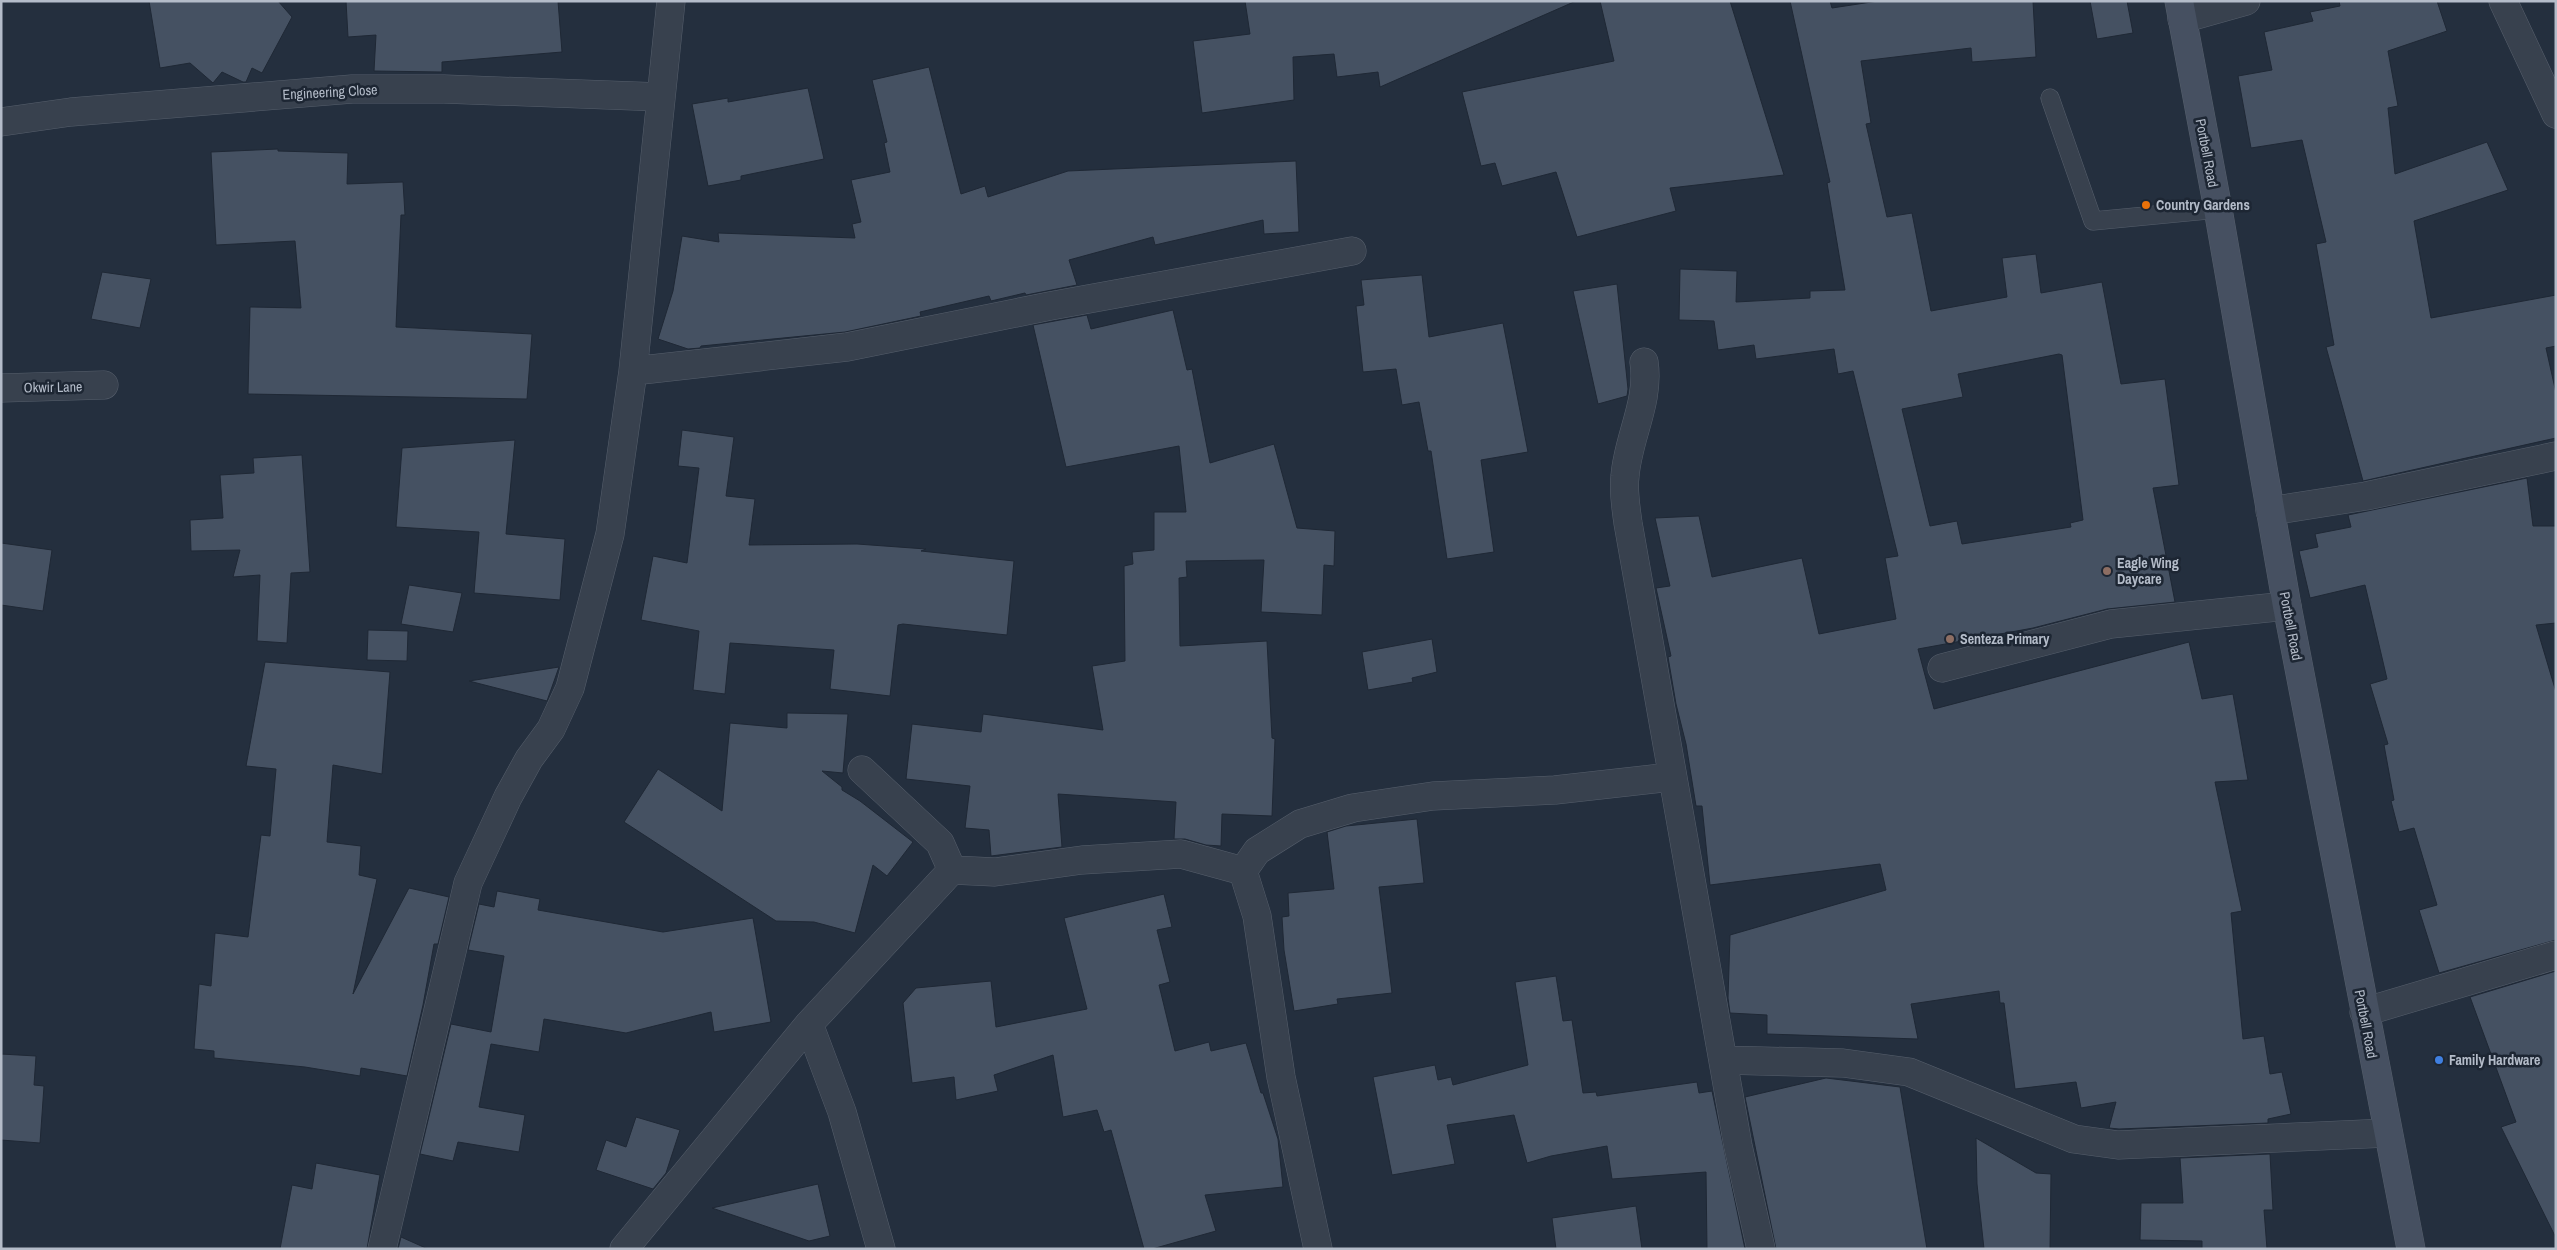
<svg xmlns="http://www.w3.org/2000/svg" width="2557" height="1250" viewBox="0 0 2557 1250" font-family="'Archivo Narrow',sans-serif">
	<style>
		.building { fill: #455162; stroke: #1f2835; fill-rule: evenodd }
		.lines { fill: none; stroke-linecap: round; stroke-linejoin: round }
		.lane-casing { stroke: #565f6c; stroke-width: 19 }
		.street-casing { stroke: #565f6c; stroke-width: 29 }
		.secondary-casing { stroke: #565f6c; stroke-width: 29 }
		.lane { stroke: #38414e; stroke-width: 18 }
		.street { stroke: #38414e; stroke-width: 28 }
		.secondary { stroke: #465061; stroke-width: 28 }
		.food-dot { fill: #e8710a; stroke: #1d2633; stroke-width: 2 }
		.education-dot { fill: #8d6e63; stroke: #1d2633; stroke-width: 2 }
		.shop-dot { fill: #3f7fe0; stroke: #1d2633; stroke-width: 2 }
		.labels { text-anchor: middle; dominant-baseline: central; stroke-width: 5; stroke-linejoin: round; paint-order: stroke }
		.street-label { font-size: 14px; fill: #b4bcc9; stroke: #1d2633 }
		.poi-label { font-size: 14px; font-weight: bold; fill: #b4bcc9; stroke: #1d2633; text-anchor: start }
	</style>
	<rect width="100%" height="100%" fill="#242f3e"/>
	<path class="building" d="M149,1H278L292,17L262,73L252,68L246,82H243L222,72L213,83L190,63L160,68Z
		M346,1H558L562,52L442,62V72L374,71L376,35L348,37Z
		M1245,1H1576L1380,87L1378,72L1337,77L1334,54L1293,57L1294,100L1202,113L1193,41L1250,34Z
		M1600,1H1730L1784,175L1670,188L1676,211L1577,237L1556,172L1502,186L1495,163L1481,166L1462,92L1614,61Z
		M1790,1H1830L1832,8L1878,1H2033L2036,57L1972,62L1971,48L1861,61L1871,123L1866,124L1887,217L1912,213L1931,311L2007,297L2002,258L2036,254L2041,293L2102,282L2121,384L2165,379L2179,485L2153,488L2175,602L2107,609L2033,628L1918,649L1934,709L2189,642L2202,699L2233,694L2248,780L2215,782L2242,911L2231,913L2243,1039L2264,1036L2270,1074L2282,1072L2291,1114L2268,1119V1123L2119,1129L2109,1128L2116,1102L2081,1108L2076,1082L2015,1089L2004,1003H2000L1999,991L1911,1004L1918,1039L1767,1034V1015L1730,1013L1728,998L1730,935L1886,890L1880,864L1710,885L1702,806H1696L1686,744L1676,704L1668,657L1671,656L1656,588L1670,586L1655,518L1699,516L1712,577L1802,558L1819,634L1896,619L1885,558L1898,556L1853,371L1838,374L1834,349L1756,359L1754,345L1718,350L1714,321L1679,320L1680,269L1737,271L1736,302L1810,298V291L1845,290L1827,183L1830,182ZM2059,354L2062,355L2083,520L2070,523L2071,527L1962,544L1957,521L1930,526L1902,409L1963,397L1958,374Z
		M2090,1H2127L2133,33L2097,39Z
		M2339,1H2437L2447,31L2388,51L2398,106L2388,108L2395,174L2487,142L2508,190L2414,221L2431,318L2556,295V346L2546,348L2556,393V438L2363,481L2326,347L2334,345L2316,244L2326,242L2302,140L2251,148L2238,76L2272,70L2264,32L2313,21L2310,12L2340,6Z
		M929,67L961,194L985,186L988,197L1068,171L1296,161L1299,232L1264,234L1263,220L1155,245L1153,237L1069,260L1077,285L1026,295L1025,293L991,301L989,296L920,312L921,316L845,332L701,346L700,348L688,349L658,339L673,291L682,236L719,242L718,233L855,238L852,224L861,222L851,180L890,172L884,143L887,142L872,80Z
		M808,88L824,159L741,176V180L708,186L692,104L728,98V102Z
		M278,149V151L348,153L347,184L403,182L405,215H401L396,327L532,334L527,399L248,394L250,307L301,308L295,241L216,245L211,152Z
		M102,272L151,279L140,328L91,319Z
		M1422,275L1429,337L1503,323L1528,452L1481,460L1494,552L1447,559L1431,451H1428L1419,402L1402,405L1396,369L1363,372L1356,306L1364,305L1361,280Z
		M1617,284L1628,389L1627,396L1598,404L1573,291Z
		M1173,310L1187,370L1192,369L1210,463L1274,444L1297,528L1335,531L1334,566L1324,565L1322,615L1261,612L1264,560L1186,561L1187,577L1179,578L1180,646L1267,641L1272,738L1275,739L1272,816L1222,814L1221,846L1206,845L1185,839H1174L1176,802L1058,794L1062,847L991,856L989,830L965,828L970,786L906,779L912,724L981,732L983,714L1103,730L1092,666L1125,661L1124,566L1133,564L1132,552L1154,550V512H1186L1179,446L1066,467L1033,325L1087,315L1091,329Z
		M682,430L734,437L726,496L755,499L749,545L857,544L926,549L921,551L1014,561L1007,635L903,624L898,625L890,696L830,689L834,650L730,643L725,694L693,690L699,631L641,620L653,556L687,563L699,468L678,466Z
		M515,440L506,534L565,539L560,600L474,593L479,532L396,527L402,448Z
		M302,455L310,572L291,573L287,643L257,641L260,575L233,577L240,550L191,551L190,520L223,518L220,475L254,473L253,458Z
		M2527,478L2533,526H2556V623L2536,625L2556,692V940L2439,973L2419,910L2437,905L2414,828L2399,832L2391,801L2394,800L2384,745L2388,744L2370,684L2387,679L2365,585L2310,598L2299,551L2318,547L2315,534L2351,527L2348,515Z
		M1,543L52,550L43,611L1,605Z
		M409,585L462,593L453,632L401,624Z
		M368,630L408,631L407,661L367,660Z
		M1432,639L1437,672L1412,678L1413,682L1368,690L1362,652Z
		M265,662L390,672L382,774L333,765L327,842L361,846L359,875L377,879L353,994L409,888L449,897L438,944H434L423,1005L407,1076L361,1068L360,1076L305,1067L214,1058V1051L194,1049L199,984L211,986L215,933L248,937L261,835L270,836L276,769L246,766Z
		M559,667L547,701L469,681Z
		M787,713L848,714L843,773L822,771L842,787V790L860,801L913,842L887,876L873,865L855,933L814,922L776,921L624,822L658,769L722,811L730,723L787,728Z
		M1417,819L1424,883L1379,887L1392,993L1337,999L1338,1004L1294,1011L1284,950L1282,917L1289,916L1288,893L1334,889L1327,832L1346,826Z
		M497,891L540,899L538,910L663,932L753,918L771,1022L714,1032L711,1012L626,1033L544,1019L539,1052L491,1044L479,1107L525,1115L519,1152L458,1142L453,1161L420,1154L451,1024L491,1032L504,956L468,950L479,904L494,907Z
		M1164,894L1172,927L1157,930L1170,982L1159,985L1175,1051L1209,1042L1211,1051L1246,1043L1261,1093H1263L1278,1139L1283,1187L1205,1195L1216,1231L1152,1249H1144L1111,1130L1104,1132L1097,1110L1063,1117L1053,1055L994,1075L998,1091L956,1100L954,1077L912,1083L903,1003L916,988L991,981L996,1027L1087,1009L1064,918Z
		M2556,971V1238L2501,1127L2516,1122L2470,997Z
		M1556,976L1563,1021L1572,1020L1583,1093L1596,1092L1597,1096L1697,1082L1699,1093L1712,1091L1745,1249H1707L1706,1172L1612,1179L1607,1146L1551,1156L1527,1163L1514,1115L1447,1125L1455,1164L1392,1175L1373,1077L1435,1065L1438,1080L1451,1077L1453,1085L1528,1065L1515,982Z
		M1,1054L36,1056L34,1085L44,1086L40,1143L1,1140Z
		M1826,1078L1900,1087L1927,1249H1776L1745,1097Z
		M636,1117L680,1130L666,1173L653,1189L596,1170L606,1140L626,1147Z
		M1976,1138L2036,1173L2051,1174L2050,1249H1984L1977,1184Z
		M2270,1154L2273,1210H2264L2267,1249H2202V1241L2140,1240L2141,1203H2183L2180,1158Z
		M316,1163L380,1175L367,1249H280L292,1185L312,1189Z
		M818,1184L830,1236L809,1241L712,1208Z
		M1636,1206L1642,1249H1556L1552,1218Z
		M401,1237L428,1249H398Z"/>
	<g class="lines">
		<g class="lane-casing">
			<path id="lane" d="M2050,98L2093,221L2218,209"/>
		</g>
		<g class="street-casing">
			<path id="street" d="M2503,1L2556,114
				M2182,19L2246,1
				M1,122L71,112L352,89H444L661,97
				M1644,362C1650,402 1628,437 1625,476C1623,491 1626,508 1628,523L1738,1146L1761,1249
				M633,371L847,347L1050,306L1352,251
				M1,388L104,385
				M2270,511L2366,496L2556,456
				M1942,668L2111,624L2287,606
				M862,770L940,843L952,870
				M2364,1012L2556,955
				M809,1024L842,1112L881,1249
				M1723,1060L1843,1063L1909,1072L2074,1139L2118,1145L2387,1133
				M382,1249L468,883L508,797L529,759L551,729L570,688L610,534L633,371L671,1
				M624,1249L809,1024L952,870L995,872L1082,860L1181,854L1243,871
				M1318,1249L1281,1077L1257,916L1243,871L1257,851L1300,824L1353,808L1433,796L1555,790L1671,777"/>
		</g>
		<g class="secondary-casing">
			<path id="secondary" d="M2179,1L2218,209L2287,606L2411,1249"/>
		</g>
		<use href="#lane" class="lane"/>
		<use href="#street" class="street"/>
		<use href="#secondary" class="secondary"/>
	</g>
	<circle class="food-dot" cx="2146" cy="205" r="5"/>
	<g class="education-dot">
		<circle cx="2107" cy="571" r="5"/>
		<circle cx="1950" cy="639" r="5"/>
	</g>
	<circle class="shop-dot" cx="2439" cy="1060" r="5"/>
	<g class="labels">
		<g class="street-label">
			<text transform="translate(330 92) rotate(-3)">Engineering Close</text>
			<text transform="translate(2207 153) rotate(79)">Portbell Road</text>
			<text transform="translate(53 387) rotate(-1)">Okwir Lane</text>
			<text transform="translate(2291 626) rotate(79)">Portbell Road</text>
			<text transform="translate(2366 1024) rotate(79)">Portbell Road</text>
		</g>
		<g class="poi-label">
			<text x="2156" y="205">Country Gardens</text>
			<text x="2117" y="563">Eagle Wing<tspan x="2117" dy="16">Daycare</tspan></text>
			<text x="1960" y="639">Senteza Primary</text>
			<text x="2449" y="1060">Family Hardware</text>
		</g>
	</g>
	<rect width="2557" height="1250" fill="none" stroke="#b4bcc9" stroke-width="5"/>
</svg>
